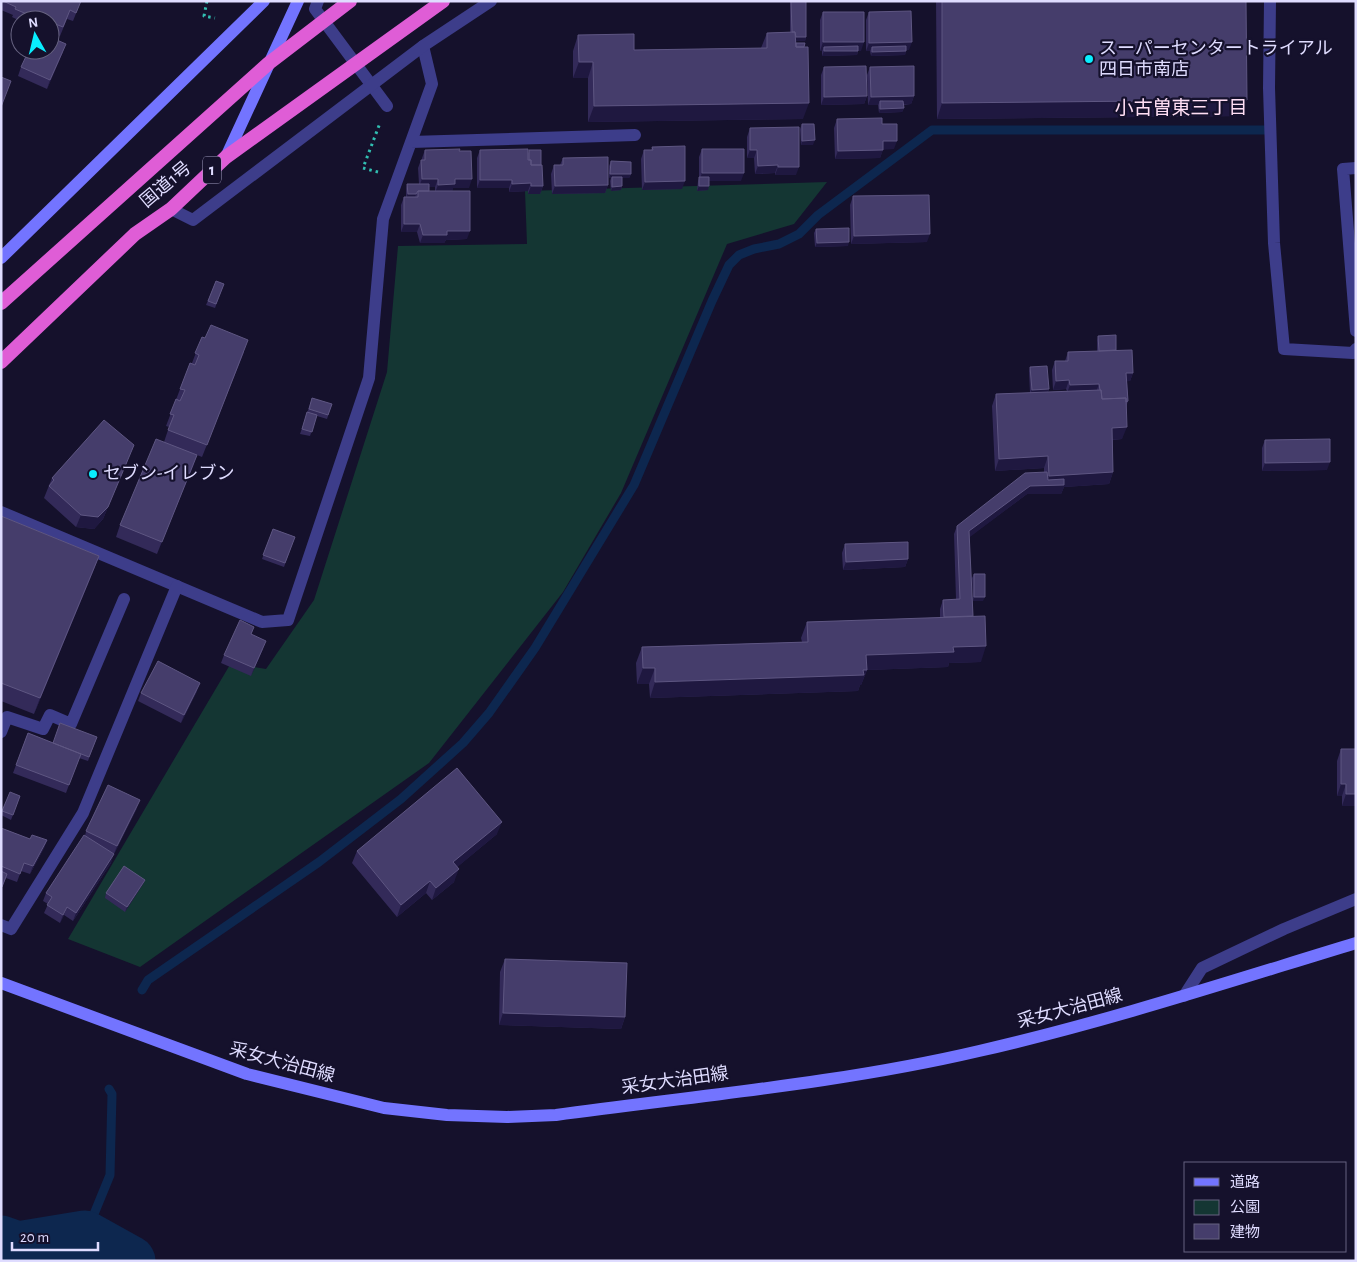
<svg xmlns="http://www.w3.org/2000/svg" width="1357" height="1262" viewBox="0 0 1357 1262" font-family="'Alegreya Sans','Noto Sans JP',sans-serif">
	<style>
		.green { fill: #143633 }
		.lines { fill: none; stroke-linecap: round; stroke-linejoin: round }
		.stream { stroke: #0d274f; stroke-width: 9 }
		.river { stroke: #0d274f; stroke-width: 51 }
		.path { stroke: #31beb1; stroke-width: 3; stroke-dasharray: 2.5 4; stroke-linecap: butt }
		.service { stroke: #3d3d8a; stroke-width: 12 }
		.pedestrian { stroke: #3d3d8a; stroke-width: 12 }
		.minor { stroke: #3d3d8a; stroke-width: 12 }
		.secondary { stroke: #7374ff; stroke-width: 12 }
		.trunk { stroke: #df5dd6; stroke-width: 14 }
		.wall { fill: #332a59; fill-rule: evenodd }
		.shaded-wall { fill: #1f1840 }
		.building { fill: #453d6b; stroke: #5e5682 }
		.poi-dot { fill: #09edfe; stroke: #15112c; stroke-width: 2 }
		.labels { text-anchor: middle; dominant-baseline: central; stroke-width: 4.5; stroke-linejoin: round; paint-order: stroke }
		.shield { fill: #15112c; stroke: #a29fc0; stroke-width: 1 }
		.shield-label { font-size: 16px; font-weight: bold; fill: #dfdcff }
		.poi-label { font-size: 18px; fill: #dfdcff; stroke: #15112c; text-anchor: start }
		.street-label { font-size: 18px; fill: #dfdcff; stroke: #15112c }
		.neighbourhood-label { font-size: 19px; fill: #ffdef4; stroke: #15112c }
	</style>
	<rect width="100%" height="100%" fill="#15112c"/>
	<path class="green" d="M827,182L794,224L727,244L621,493L563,592L429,763L140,967L68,939L231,663L266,669L314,600L387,372L398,246L527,244L525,191Z"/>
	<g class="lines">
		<path class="stream" d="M142,990L148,980L319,862L401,799L463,743L489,713L535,648L634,485L712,301L729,265L739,255L754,249L779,244L799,234L818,215L932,130H1271
			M85,1236L110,1175L112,1094L109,1089"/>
		<path class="river" d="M1,1241L18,1247L85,1236L130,1261"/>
		<path class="path" d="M207,1L204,16L215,18
			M378,172L363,168L380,123"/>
		<path class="service" d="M1270,1L1269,88L1274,243L1284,349L1353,353L1356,349
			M411,142L635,135
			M1356,168L1343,169L1356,331
			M1,512L262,622L288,620L369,378L383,219L432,84L423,46
			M1,732L7,717L43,729L50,715L71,724L124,599"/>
		<path class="pedestrian" d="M318,1L315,9L387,106"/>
		<path class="minor" d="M171,209L193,220L423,46L491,1
			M1,925L11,929L83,813L177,586
			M1184,996L1202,968L1284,929L1356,899"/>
		<path class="secondary" d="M226,157L298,1
			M1,258L264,1
			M1,983L247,1074L384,1108L447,1115L507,1117L556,1115C695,1096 843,1083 979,1051C1106,1022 1231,981 1356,943"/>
		<path class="trunk" d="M1,303L269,63L350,1
			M1,362L135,234L171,209L226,157L443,1"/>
	</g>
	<path class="wall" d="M1,1H81L73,21L67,19L60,36L50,31V20L20,21L12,17L13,15L1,10Z
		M790,1H806V37L805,41H796L803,119L588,122V78H573V51L578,35L634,50L761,48L767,33L790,32Z
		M936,1H1246L1241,116L937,119Z
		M823,12L861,51H858L857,55L822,56V51H820V20Z
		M869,12L909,50H906L905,55L871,56L870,51H866V20Z
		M63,52L47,89L18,76L21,67Z
		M824,67L867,96L864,104L821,105V75Z
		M870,67L914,96L911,104L904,105V108L902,112L879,113L878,105H868L867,75Z
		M837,119L882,124L894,149H883L880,158L835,159L834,128Z
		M802,124L813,145H801L800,129Z
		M750,128L796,175H775V173L755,174L754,158H747V137Z
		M652,147L682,189L642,190L641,159L644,150H651Z
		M702,149L741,181H709L708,190L697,191L698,181L699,178V157Z
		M425,150L459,151L469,188H453L452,191L467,239L446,240L444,243H420L417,232H401V205L404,197H406V188L407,184H419L418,168L421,160H422V158ZM429,187H435V191H429Z
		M480,150L528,152L541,165L543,186L540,194H528V191L509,192V188H477V158Z
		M563,158L608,185L605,193L552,194L551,174L554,165H560Z
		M611,161L631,174L629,178H622V186L621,190L611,191L610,181L611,178H609V166Z
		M853,196L927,242L851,244L850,205Z
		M816,229L848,246L815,247L814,233Z
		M216,281L224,284L215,308L206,305Z
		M1098,336L1116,350L1133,373L1130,381H1127L1128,401L1126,407L1122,439L1113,440V472L1109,484L1064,487L1061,494H1027L969,537L973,616L981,662L949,663L948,667L867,670L861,685H860L858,691L650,698L649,684H637L636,663L642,647L802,642L801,638L807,622L940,618V609L943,600L956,599L954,534L957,526L1044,472V468L995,471L992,406L996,394L1030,393L1029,371L1030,367L1049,389L1048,392L1067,391L1066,389L1053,390L1052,370L1055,361H1065L1068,352L1097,351V340Z
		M202,337L244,352L202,457L197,455L157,554L116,537L120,525L164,442L169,427L166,426L190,363H192Z
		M312,398L332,404L327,419L317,416L310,436L300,434Z
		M1265,440L1327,470L1262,471V448Z
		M134,445L103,519L94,529L76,527L44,498L52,478Z
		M1,516L99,556L93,572L34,714L1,701Z
		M273,529L295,537L284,567L262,559Z
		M845,544L908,559L905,567L843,570L842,553Z
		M974,574L983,601H973L972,578Z
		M254,627L251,634L263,649L251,676L221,663L224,655Z
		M197,691L181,723L138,701L141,693Z
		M28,733L53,743L97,737L88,761L79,758L66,793L13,773Z
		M1341,749H1356V806H1342V796H1337V761Z
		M20,796L11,820L1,815L2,811Z
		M137,808L114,854L112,853L111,863L73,921L64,915L60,923L44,913L48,904L43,901L46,893L85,836L86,831Z
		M1,828L30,839L47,840L44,848L30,874L21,871L17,882L6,878L1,889Z
		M497,834L457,867L454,882L432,900L426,893L397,917L352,863L357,851Z
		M145,880L143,884L125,912L105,898L106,893Z
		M505,959L625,1017L621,1029L499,1025L500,972Z"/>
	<path class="shaded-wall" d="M823,1H856L822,2Z
		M792,37H806L805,41H790Z
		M823,42H864L861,51H824V47L822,51H820Z
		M912,42L909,50L872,51V47L870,51H866L869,43Z
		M66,44L63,52L47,89L50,80Z
		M824,51H858L857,55L822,56Z
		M906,51L905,55L871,56L872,52Z
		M579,62H593L588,78H573Z
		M867,96L864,104L821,105L824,97Z
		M914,96L911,104L880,105V101L878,105H868L871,97Z
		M1247,100L1241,116L937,119L942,103Z
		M809,103L803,119L588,122L594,106Z
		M904,108L902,112L879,113L880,109Z
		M815,140L813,145H801L802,141Z
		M883,141H897L894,149L880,150Z
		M750,150H757L754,158H747Z
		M883,150L880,158L835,159L838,151Z
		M778,165L775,173L755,174L758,166Z
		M778,167H799L796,175H775Z
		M702,173H744L741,181H699Z
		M610,174H631L629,178H609Z
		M422,179H438L435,187H419Z
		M455,179H472L469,188H453L452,193H435L438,185Z
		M480,180H512L509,188H477Z
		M685,181L682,189L642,190L645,182Z
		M531,183L528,191L509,192L512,184Z
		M608,185L605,193L552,194L555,186Z
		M531,186H543L540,194H528Z
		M622,186L621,190L611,191L612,187Z
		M699,186H709L708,190L697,191Z
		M408,194H416L415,198H406Z
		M404,224H420L417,232H401Z
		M447,231H470L467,239L446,240L444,243H420L423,235Z
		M930,234L927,242L851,244L854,236Z
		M849,242L848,246L815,247L817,243Z
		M1126,373H1133L1130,381L1123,382Z
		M1069,380L1066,389L1053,390L1056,381Z
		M1099,384L1096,392L1067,393L1070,385Z
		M1049,389L1047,393L1030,394L1032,390Z
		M1127,427L1122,439L1108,440L1112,428Z
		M134,445L103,519L94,529L76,527L81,515Z
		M197,455L193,467L157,554L162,542Z
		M1048,456L1044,468L995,471L999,459Z
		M1330,462L1327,470L1262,471L1265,463Z
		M1113,472L1109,484L1064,487L1061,494H1027L966,540L969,531L1030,486H1046L1049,476Z
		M99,556L93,572L34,714L40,698Z
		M908,559L905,567L843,570L846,562Z
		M974,597H985L983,601H973Z
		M266,641L263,649L251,676L254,668Z
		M986,646L981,662L949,663L948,667L867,670L861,685H860L858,691L650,698L655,682L866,655L953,647Z
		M643,668H655L649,684H637Z
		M200,683L197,691L181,723L184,715Z
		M1341,784H1346L1342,796H1337Z
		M1346,794H1356V806H1342Z
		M140,800L137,808L114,854L117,846Z
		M502,822L497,834L449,874L453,862Z
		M47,840L44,848L30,874L33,866Z
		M114,854L111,863L73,921L76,913Z
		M459,869L454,882L432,900L436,888Z
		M145,880L143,884L125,912L127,907Z
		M430,881L426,893L397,917L401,905Z
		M67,907L64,915L60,923L63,915Z
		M503,1013L625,1017L621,1029L499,1025Z"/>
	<path class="building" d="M3,1H81L76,13L70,10L63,27L50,22V20H47L31,13L29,15L15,9L16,7Z
		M791,1H806V37H796L795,32H792Z
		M942,1H1246L1247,100L942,103Z
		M911,11L912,42L869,43V12Z
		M823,12H864V42H823Z
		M795,32L796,47H808L809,103L594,106L593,62H579L578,35L634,34V50L767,48V33Z
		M50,37L66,44L50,80L21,67L29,50H50Z
		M796,43H805L804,47H796Z
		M858,46V51H824V47Z
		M906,46V51L872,52V47Z
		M866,66L867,96L824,97V67Z
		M914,66V96L871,97L870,67Z
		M1,77L11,81L1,107Z
		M880,101H903L904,108L880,109Z
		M882,118V124H897V141H883V150L838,151L837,119Z
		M802,124H814L815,140L802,141Z
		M799,127V167H778V165L758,166L757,150H750V128Z
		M685,146V181L645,182L644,150H653L652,147Z
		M460,149L459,151H471L472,179H455V184L438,185V179H422L421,160H425V150Z
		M528,149V160H531V165H542L543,186H531V183L512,184V180H480V150Z
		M702,149H744V173H702Z
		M529,150H541V165H531V160H529Z
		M608,157V185L555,186L554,165H563V158Z
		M611,161L631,162V174H610Z
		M612,177H622V186L612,187Z
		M699,177H709V186H699Z
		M407,184H429V191H418L416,194H408Z
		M418,191H470V231H447V235H423L420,224H404V197H418Z
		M929,195L930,234L854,236L853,196Z
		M849,228V242L817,243L816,229Z
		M216,281L224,284L216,304L208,301Z
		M211,325L248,340L207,445L168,430L174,415L170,414L176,399L180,401L185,390L180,389L190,363L195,365L199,355L195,353L202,337L205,338Z
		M1116,335V350L1099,351L1098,336Z
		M1132,350L1133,373H1126L1128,401L1126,402V398L1102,399L1101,390H1100L1099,384L1070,385L1069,380L1056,381L1055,361H1068V352Z
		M1047,366L1049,389L1032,390L1030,367Z
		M1101,390L1102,399L1126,398L1127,427L1112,428L1113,472L1049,476L1048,456L999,459L996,394Z
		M312,398L332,404L328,415L309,409Z
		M307,412L317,415L312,432L302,429Z
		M104,420L134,445L108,507L98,517L81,515L49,486L54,480L52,478Z
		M156,439L197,455L162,542L120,525Z
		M1330,439V462L1265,463V440Z
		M1047,472L1048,480L1064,479V485L1030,486L969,531L973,616L944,617L943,600L960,599L957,526L1025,473Z
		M1,516L99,556L40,698L1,683Z
		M273,529L295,537L285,563L263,555Z
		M908,542V559L846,562L845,544Z
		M974,574H985V597H974Z
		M985,616L986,646L953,647L954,652L866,655L867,670H863L864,675L655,682V668H643L642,647L808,642L807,622Z
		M240,620L254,627L251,634L266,641L254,668L224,655Z
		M158,661L200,683L184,715L141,693Z
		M60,723L97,737L89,757L53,743Z
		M28,733L81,754L69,785L16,765Z
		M1341,749H1356V794H1346V784H1341Z
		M457,768L502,822L453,862L459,869L436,888L430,881L401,905L357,851Z
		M108,785L140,800L117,846L86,831Z
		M10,792L20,796L13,815L2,811Z
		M1,828L30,839L32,835L47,840L33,866L24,863L20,874L1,866Z
		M84,835L114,854L76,913L67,907L63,915L47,905L52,897L46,893Z
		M124,866L145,880L127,907L106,893Z
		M1,871L7,874L2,887H1Z
		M505,959L627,963L625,1017L503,1013Z"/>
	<g class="poi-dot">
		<circle cx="1089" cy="59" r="5"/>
		<circle cx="93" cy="474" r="5"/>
	</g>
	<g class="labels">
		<rect class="shield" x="203" y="156.5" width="18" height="27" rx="4"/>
		<g class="shield-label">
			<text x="212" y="170">1</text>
		</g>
		<g class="poi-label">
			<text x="1099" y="49">スーパーセンタートライアル<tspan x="1099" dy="21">四日市南店</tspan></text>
			<text x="103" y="474">セブン-イレブン</text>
		</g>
		<g class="street-label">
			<text transform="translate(166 185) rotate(-40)">国道1号</text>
			<text transform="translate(1070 1009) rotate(-15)">采女大治田線</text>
			<text transform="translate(282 1063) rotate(15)">采女大治田線</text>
			<text transform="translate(675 1081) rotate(-8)">采女大治田線</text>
		</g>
		<g class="neighbourhood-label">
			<text x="1181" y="108">小古曽東三丁目</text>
		</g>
	</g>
	<rect width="1357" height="1262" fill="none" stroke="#dfdcff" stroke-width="5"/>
	<rect x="1184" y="1162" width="162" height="90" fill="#15112c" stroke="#666280"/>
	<rect x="1194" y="1178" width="25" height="8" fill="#7374ff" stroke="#666280"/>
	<text x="1230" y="1187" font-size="15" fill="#dfdcff">道路</text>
	<rect x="1194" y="1200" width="25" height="15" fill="#143633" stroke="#666280"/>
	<text x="1230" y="1212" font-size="15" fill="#dfdcff">公園</text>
	<rect x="1194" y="1224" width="25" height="15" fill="#453d6b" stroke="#666280"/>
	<text x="1230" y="1237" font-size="15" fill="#dfdcff">建物</text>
	<g transform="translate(35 35) rotate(352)"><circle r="24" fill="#15112c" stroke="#666280"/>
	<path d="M0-4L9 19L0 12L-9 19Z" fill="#09edfe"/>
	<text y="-8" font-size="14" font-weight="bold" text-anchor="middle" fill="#dfdcff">N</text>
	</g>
	<path d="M12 1242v8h86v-8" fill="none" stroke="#dfdcff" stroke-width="2.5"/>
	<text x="20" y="1242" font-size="15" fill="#dfdcff" stroke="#15112c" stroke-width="4" paint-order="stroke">20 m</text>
</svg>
